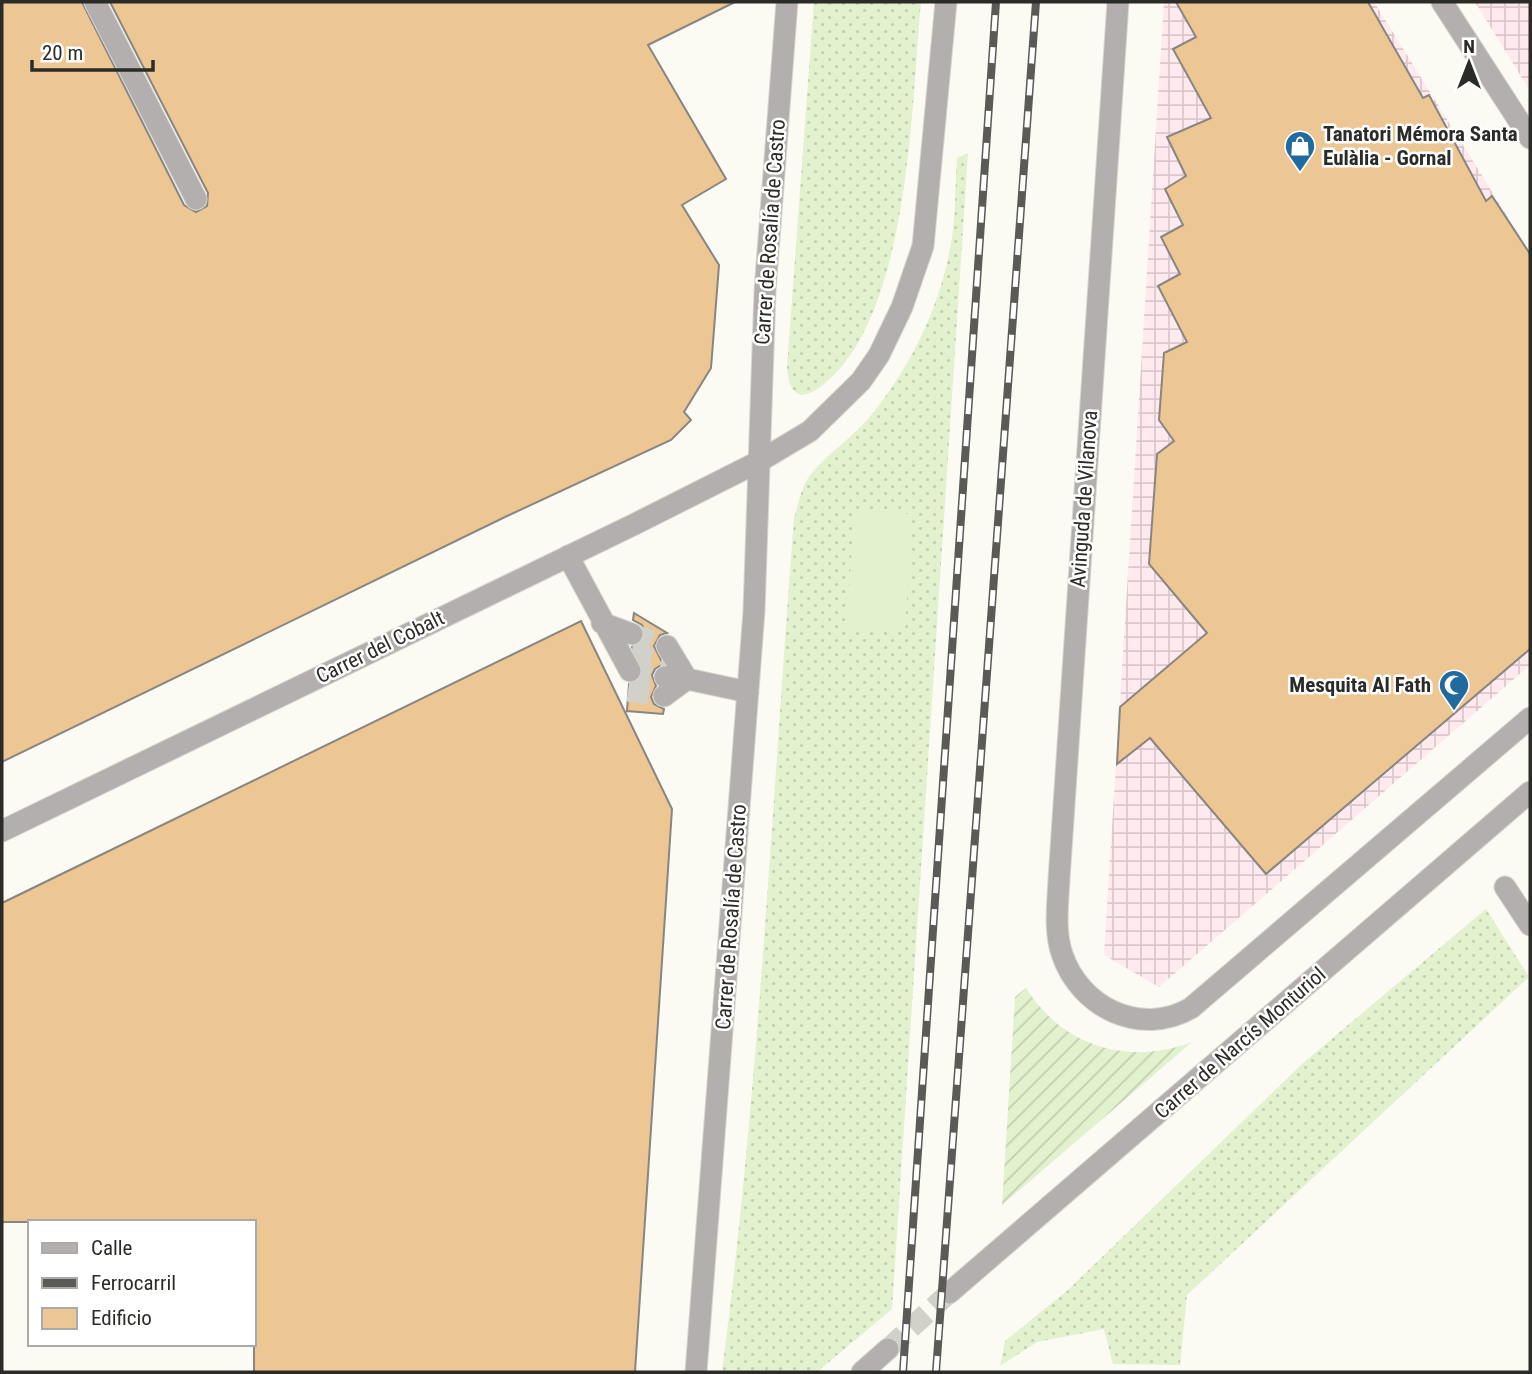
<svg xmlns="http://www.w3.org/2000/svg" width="1532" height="1374" viewBox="0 0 1532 1374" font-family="'Roboto Condensed',sans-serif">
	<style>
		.industrial { fill: url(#industrial-grid) }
		.grass { fill: url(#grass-dots) }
		.garden { fill: url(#garden-furrows) }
		.pitch { fill: #e2f1ce }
		.building { fill: #ecc693; stroke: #898580; stroke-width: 2 }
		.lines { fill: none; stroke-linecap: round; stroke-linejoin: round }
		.minor-tunnel { stroke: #d1d1ca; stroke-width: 21; stroke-dasharray: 21 10; stroke-linecap: butt }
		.minor-casing { stroke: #d6d5ce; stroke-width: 23 }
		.minor { stroke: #b3afaf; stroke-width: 21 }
		.rail-casing { stroke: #5a5a56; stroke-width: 8 }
		.rail { stroke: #fff; stroke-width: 5; stroke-dasharray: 16; stroke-linecap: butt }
		.labels { text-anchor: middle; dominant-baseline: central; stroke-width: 5; stroke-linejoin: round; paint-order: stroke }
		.poi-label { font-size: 21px; font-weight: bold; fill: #2b2b28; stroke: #fff; text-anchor: start }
		.street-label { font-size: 21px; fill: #2b2b28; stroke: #fff }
	</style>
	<defs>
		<pattern id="industrial-grid" width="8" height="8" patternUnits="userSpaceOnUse" patternTransform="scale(1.75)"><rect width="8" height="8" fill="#fee9ef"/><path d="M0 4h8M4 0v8" fill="none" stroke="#dac8cd"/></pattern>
		<pattern id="grass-dots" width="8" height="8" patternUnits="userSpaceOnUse" patternTransform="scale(1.75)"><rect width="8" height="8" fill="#e2f1ce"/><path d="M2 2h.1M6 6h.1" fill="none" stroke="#c2cfb1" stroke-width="1.8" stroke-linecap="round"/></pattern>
		<pattern id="garden-furrows" width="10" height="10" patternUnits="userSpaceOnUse" patternTransform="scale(1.75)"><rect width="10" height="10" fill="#e2f1ce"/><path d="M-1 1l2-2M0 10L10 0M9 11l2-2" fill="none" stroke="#c2cfb1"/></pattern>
	</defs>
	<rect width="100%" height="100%" fill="#fbfaf3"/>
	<path class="industrial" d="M1164,2H1374L1530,253V665L1159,987L1104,955Z
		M1475,2H1530V91Z"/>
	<path class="grass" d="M814,2H921C911,107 910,322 819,388C810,394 799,399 792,388C788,381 788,375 787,367Z
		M968,153L892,1309L817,1372H722C759,1089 772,803 794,518C799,503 801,485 812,473C830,451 855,436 873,413C912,364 940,306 951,244C956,216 955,187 957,158Z
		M1486,909L1529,977L1187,1295L1180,1365L1113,1364L1104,1329L1037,1342L1000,1366L1005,1341L1068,1290L1303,1063Z"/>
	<path class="garden" d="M1026,988C1063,1047 1128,1066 1192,1042L1002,1205L1015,997Z"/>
	<path class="pitch" d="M854,510L912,514L905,632L847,628Z"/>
	<path class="building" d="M2,2H82L184,205L196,212L207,206L208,193L110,2H735L648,45L726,179L682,205L719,265L711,368L684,412L691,420L671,440L505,517L2,762Z
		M1176,2H1368L1423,98L1429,95L1486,201L1492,196L1530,254V649L1266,874L1150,738L1117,764L1120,707L1207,633L1149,564L1157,454L1174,441L1159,420L1164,353L1187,342L1158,286L1180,274L1161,237L1183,225L1165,189L1186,176L1167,137L1211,118L1173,49L1196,37Z
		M634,613L667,633L660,635L654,646L663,664L655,669L652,675L656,686L651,697L654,704L664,709L663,714L627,711L629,684L637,682L643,672L632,647L641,644L645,632L642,625L633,620Z
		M581,621L672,809L635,1372H254V1222H2V903Z"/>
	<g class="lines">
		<path class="minor-tunnel" d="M632,634L667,646
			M631,654L666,662
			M630,671L665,677
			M628,691L664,696
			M888,1349L949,1293"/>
		<g class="minor-casing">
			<path id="minor" d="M95,2L196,199
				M1118,2L1059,879C1058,903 1054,930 1062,954C1080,1008 1141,1037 1191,1008L1530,718
				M1442,2L1530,138
				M568,556L630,671
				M602,623L632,634
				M667,646L687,679
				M665,677L687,679L748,692
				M664,696L687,679
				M2,831L635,524L758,462L810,431L861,381L879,355L902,307L923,246L946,2
				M1505,887L1530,925
				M949,1293L1530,792
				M696,1372L754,611L765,291L787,2
				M862,1372L888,1349"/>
		</g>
		<use href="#minor" class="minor"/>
		<g class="rail-casing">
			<path id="rail" d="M903,1372L996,2
				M936,1372L1036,2"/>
		</g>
		<use href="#rail" class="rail"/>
	</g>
	<defs>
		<g id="shop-pin" transform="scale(1.575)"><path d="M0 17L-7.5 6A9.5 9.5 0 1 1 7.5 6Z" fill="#206a9d" stroke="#fff"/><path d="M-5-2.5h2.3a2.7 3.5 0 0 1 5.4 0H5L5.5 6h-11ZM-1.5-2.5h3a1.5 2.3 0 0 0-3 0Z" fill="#fff"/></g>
		<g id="mosque-pin" transform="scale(1.575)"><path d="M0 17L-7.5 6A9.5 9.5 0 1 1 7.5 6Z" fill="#206a9d" stroke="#fff"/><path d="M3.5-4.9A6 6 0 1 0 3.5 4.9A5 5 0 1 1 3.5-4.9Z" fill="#fff"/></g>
	</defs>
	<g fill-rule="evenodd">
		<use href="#shop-pin" x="1300" y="146"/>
		<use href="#mosque-pin" x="1454" y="685"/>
	</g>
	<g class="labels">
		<g class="poi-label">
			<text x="1323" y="134">Tanatori Mémora Santa<tspan x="1323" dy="24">Eulàlia - Gornal</tspan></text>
			<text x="1431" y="685" text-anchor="end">Mesquita Al Fath</text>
		</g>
		<g class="street-label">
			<text transform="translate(770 232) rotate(-86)">Carrer de Rosalía de Castro</text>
			<text transform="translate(1084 499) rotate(-86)">Avinguda de Vilanova</text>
			<text transform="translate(380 647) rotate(-26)">Carrer del Cobalt</text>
			<text transform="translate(731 917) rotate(-86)">Carrer de Rosalía de Castro</text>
			<text transform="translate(1240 1043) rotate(-41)">Carrer de Narcís Monturiol</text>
		</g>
	</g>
	<rect width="1532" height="1374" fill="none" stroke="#2b2b28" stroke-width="7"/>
	<rect x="28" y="1220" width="228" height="126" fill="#ffffff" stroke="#aaaaa9" stroke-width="2"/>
	<rect x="42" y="1243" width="35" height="10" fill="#b3afaf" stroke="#aaaaa9" stroke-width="2"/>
	<text x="91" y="1255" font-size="21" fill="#2b2b28">Calle</text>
	<rect x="42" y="1278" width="35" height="10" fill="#5a5a56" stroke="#aaaaa9" stroke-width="2"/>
	<text x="91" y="1290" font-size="21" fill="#2b2b28">Ferrocarril</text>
	<rect x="42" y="1308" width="35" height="21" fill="#ecc693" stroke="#aaaaa9" stroke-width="2"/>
	<text x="91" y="1325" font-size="21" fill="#2b2b28">Edificio</text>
	<g transform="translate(1469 63)" stroke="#ffffff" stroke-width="5" paint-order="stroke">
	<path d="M0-5L12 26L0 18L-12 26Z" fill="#2b2b28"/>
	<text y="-10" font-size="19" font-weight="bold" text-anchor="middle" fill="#2b2b28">N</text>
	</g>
	<path d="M32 60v10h121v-10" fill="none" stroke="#2b2b28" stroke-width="3.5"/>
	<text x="42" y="60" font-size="21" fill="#2b2b28" stroke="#ffffff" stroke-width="5" paint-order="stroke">20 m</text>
</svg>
